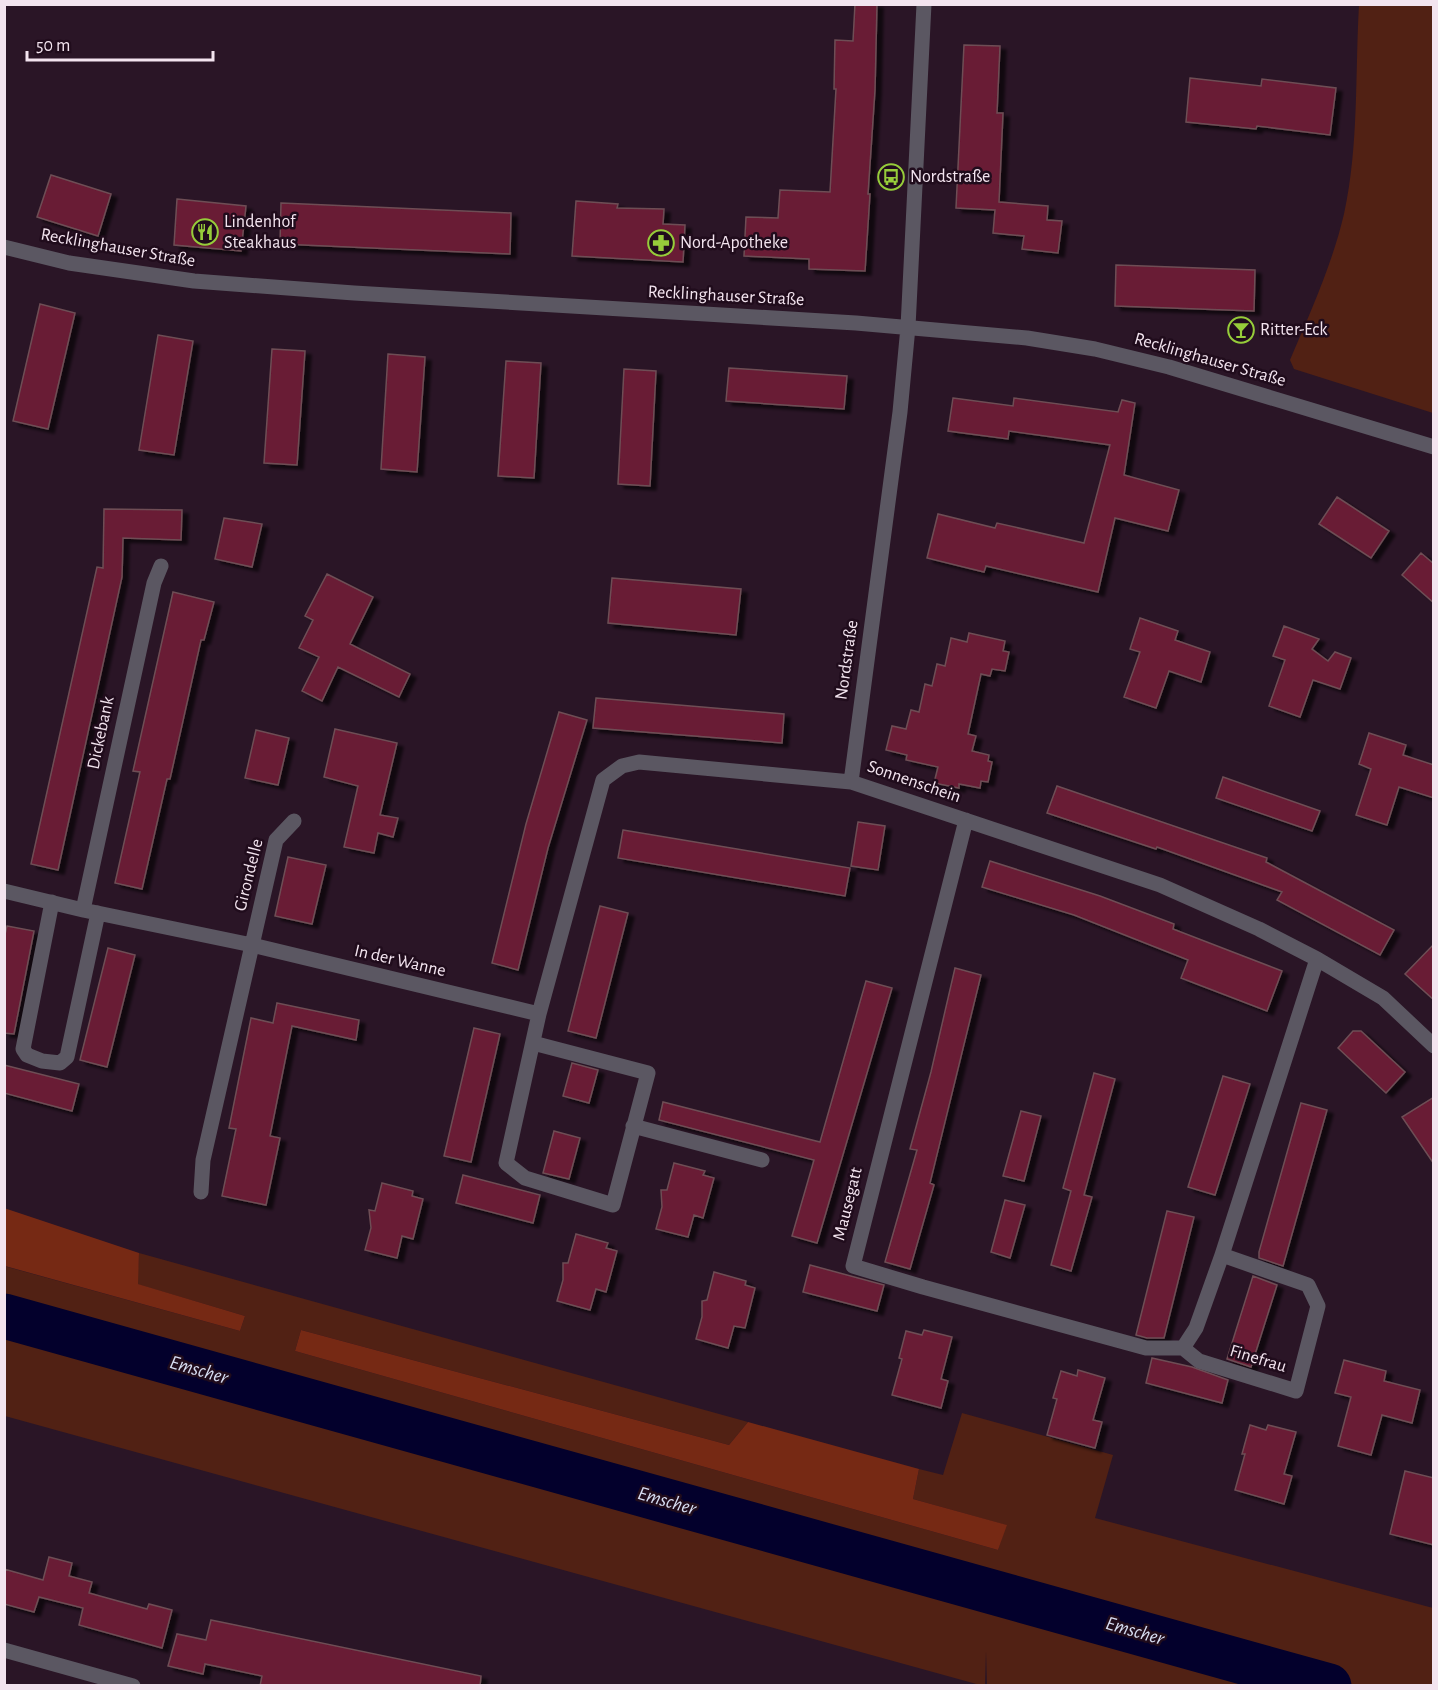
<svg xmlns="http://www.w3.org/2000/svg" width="1438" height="1690" viewBox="0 0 1438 1690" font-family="'Alegreya Sans',sans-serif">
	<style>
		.green { fill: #512114 }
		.forest { fill: #762914 }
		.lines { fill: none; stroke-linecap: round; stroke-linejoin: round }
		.river { stroke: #03002c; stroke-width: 45 }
		.building { fill: #691a34; stroke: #6e4e55; stroke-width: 1.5; filter: url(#shadow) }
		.minor { stroke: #5b5762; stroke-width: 15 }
		.labels { text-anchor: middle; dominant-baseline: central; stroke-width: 5; stroke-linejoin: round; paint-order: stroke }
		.poi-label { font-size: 18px; fill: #f3e4ef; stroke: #200c1c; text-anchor: start }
		.street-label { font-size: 18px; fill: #f3e4ef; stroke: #200c1c }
		.water-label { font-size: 20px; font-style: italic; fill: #d7ddf2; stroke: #200c1c }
	</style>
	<defs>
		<filter id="shadow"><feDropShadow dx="6" dy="4" stdDeviation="1.5" flood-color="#0009"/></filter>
	</defs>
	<rect width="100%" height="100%" fill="#2a1526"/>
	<path class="green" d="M1359,5H1433V413L1294,369L1290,360C1310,313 1332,265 1344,214C1359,146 1355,74 1359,5Z
		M139,1253L748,1422L729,1445L301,1330L295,1351L998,1550L1006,1525L913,1499L919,1469L943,1475L962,1413L1113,1455L1095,1518L1433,1608V1685H987L986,1651L985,1685H980L5,1416L4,1266L240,1331L245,1316L137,1284Z"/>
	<path class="forest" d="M4,1208L139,1253L138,1284L245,1316L240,1331L5,1266Z
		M301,1330L729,1445L748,1422L919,1469L913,1499L1007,1525L998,1550L295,1351Z"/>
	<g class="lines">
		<path class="river" d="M4,1316L1329,1686"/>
	</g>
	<path class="building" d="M855,4H877L875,90L868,194H870L865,271L809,269V259L744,256L746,217L778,218L780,190L830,192L836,89H834L835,40L853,41Z
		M964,45L1000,46L997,113H1003L999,202L1048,206L1047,220L1062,221L1058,253L1022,249L1024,236L993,233L995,210L956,208Z
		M1190,78L1261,86L1262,79L1336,88L1330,135L1257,126L1256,129L1186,122Z
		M51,175L111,194L98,236L37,217Z
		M177,199L246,206L241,251L174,245Z
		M576,201L618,204L617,208L664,209L663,224L685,225L683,262L572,256Z
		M281,203L511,213L510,254L280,244Z
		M1116,265L1255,270L1254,311L1115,306Z
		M40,304L75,313L48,429L13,421Z
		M158,335L193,341L174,455L139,450Z
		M272,349L305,351L297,465L264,463Z
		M388,354L425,357L417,472L381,469Z
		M506,361L541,363L534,478L498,476Z
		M729,368L847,376L844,409L726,401Z
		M624,369L656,371L650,486L618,484Z
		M953,398L1013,406L1014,398L1118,412L1122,400L1135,403L1124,475L1179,490L1168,531L1115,518L1098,592L986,566L984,572L927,558L938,514L995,528L997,523L1084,543L1110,445L1009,431L1008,439L948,431Z
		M1337,497L1389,531L1371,558L1319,524Z
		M104,509L182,510L181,540L123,538L122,577L58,870L31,864L97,567L103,568Z
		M224,518L262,524L252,567L215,559Z
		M1421,553L1434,564V603L1402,575Z
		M327,574L373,597L350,644L410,674L399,697L338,667L322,701L302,691L319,657L299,648L313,620L305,616Z
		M612,578L741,589L736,635L608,623Z
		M173,592L214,602L204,640H201L170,779H167L142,889L115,883L140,772L133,771Z
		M1140,618L1178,631L1175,640L1210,652L1201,682L1169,671L1156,708L1124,697L1140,652L1130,649Z
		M1284,626L1319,639L1312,649L1328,661L1335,652L1351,658L1340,689L1313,680L1300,717L1269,706L1285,660L1273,656Z
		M969,633L1005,641L1003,651L1009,652L1005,671L992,669L990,676L981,674L968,734L976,736L972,751L989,755L988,761L992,762L988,782L981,781L980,788L959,784V788L934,783L938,767L906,760L907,755L886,750L892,726L906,729L911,710L919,712L925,684L932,686L937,664L945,666L951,638L967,642Z
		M596,698L784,714L782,743L593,728Z
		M559,712L587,720L548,848L518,970L492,963L526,824Z
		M335,729L397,743L380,815L398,818L393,837L378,833L374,853L344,847L358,786L324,777Z
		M256,730L289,738L278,785L245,778Z
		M1369,733L1406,745L1403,755L1434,765V798L1399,787L1387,825L1356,815L1371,769L1359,764Z
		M1223,777L1320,811L1312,831L1216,798Z
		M1057,786L1267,858L1266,862L1394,930L1380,955L1277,900L1282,892L1157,847L1156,849L1047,813Z
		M858,822L885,826L878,870L851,866Z
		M623,830L850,868L845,896L618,858Z
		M288,857L326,865L312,924L275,916Z
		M990,861L1100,896L1174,924L1173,929L1282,971L1267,1011L1181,978L1188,960L1074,915L982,887Z
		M600,906L628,913L596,1038L568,1031Z
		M7,926L34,931L14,1034L4,1033V939Z
		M1434,944V1000L1405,974Z
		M108,948L135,955L107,1067L80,1060Z
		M955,968L981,975L930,1183L934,1185L910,1269L885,1262L917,1150L910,1149L931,1072Z
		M866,981L892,988L817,1243L792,1236L814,1160L659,1120L663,1102L820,1142Z
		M277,1003L359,1020L356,1040L292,1026L270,1136L280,1138L266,1205L222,1196L236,1129L229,1128L251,1018L273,1023Z
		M474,1028L500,1034L471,1162L444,1156Z
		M1353,1031H1361L1405,1072L1386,1093L1338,1048Z
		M572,1063L598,1070L589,1103L563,1096Z
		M4,1065L79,1084L72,1111L4,1093Z
		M1094,1073L1115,1079L1084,1195L1092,1197L1071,1271L1051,1265L1071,1191L1063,1188Z
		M1223,1076L1250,1084L1215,1195L1188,1187Z
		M1434,1097V1164L1402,1117Z
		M1301,1103L1327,1110L1283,1266L1259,1258V1252Z
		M1021,1111L1041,1116L1024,1181L1003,1176Z
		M554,1131L580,1138L569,1179L543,1173Z
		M674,1163L705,1171L703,1175L714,1178L703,1218L694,1215L688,1237L656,1229L662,1207L661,1190H667Z
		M463,1175L540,1195L533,1223L456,1203Z
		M382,1183L413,1191L412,1196L423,1199L413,1239L402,1236L397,1258L365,1250L371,1228L369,1210L375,1211Z
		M1005,1200L1025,1205L1010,1258L991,1252Z
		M1167,1211L1194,1217L1164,1338H1147L1136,1335Z
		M576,1234L608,1243L606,1248L617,1251L606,1292L596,1289L590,1310L557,1301L563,1280V1263H568Z
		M810,1265L884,1285L877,1311L803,1292Z
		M714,1272L746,1281L745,1285L755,1288L745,1328L734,1326L728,1348L696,1339L702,1317V1301L707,1300Z
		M1253,1276L1277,1285L1251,1367L1227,1359Z
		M924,1330L952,1337L941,1379L948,1381L941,1408L892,1395L902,1359L899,1358L906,1331L922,1335Z
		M1152,1358L1192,1367L1228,1380L1222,1403L1146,1383Z
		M1344,1360L1386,1371L1384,1381L1420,1390L1412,1423L1382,1415L1371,1455L1338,1446L1351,1397L1335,1393Z
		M1078,1370L1105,1378L1093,1420L1102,1422L1095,1448L1047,1435L1057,1399L1053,1398L1061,1371L1077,1376Z
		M1250,1425L1266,1430L1268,1425L1296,1432L1284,1474L1292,1476L1284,1504L1235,1490L1245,1454H1242Z
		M1405,1471L1434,1478V1545L1390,1534Z
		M49,1557L72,1563L69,1576L92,1582L89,1593L147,1609L149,1604L172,1610L162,1648L79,1625L83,1608L39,1597L34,1612L4,1604V1569L43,1580Z
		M211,1620L481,1676L480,1686H260L262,1676L205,1664L203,1674L168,1666L177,1634L206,1640Z"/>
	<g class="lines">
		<path class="minor" d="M4,247L69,263L194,281L354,293L856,323L1027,338L1095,349L1169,367L1434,447
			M851,782L900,412L908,327L924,4
			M966,820L853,1266L923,1287L1146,1348H1183
			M4,891L83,910L252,945L539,1014
			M52,902L23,1049L27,1055L42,1061L60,1063L67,1057L98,913
			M83,910L154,583L161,566
			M533,1043L648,1073L613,1205L525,1178L506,1163L539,1014L603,780L622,766L639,762L851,782L1160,885L1259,929L1317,959L1383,998L1434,1046
			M633,1126L762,1160
			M201,1192L203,1160L276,840L294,821
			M1183,1348L1196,1328L1222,1255L1317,959
			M1183,1348L1199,1361L1296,1391L1318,1306L1308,1285L1222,1255
			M4,1650L133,1686"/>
	</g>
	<defs>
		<g id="bus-ring" transform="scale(1.35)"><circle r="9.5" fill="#200c1c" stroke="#96cc3a" stroke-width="1.5"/><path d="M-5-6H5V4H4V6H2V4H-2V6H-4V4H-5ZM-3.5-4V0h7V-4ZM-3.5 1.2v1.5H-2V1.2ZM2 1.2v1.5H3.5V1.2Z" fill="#96cc3a"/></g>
		<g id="restaurant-ring" transform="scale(1.35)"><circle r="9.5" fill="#200c1c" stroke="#96cc3a" stroke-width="1.5"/><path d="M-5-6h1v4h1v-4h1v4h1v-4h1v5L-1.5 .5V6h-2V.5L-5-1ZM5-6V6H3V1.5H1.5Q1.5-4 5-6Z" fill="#96cc3a"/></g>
		<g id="pharmacy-ring" transform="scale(1.35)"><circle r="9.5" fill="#200c1c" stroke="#96cc3a" stroke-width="1.5"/><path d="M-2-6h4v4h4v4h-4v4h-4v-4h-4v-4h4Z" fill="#96cc3a"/></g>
		<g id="bar-ring" transform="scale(1.35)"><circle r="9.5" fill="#200c1c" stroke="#96cc3a" stroke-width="1.5"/><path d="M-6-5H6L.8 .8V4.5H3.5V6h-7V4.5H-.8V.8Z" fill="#96cc3a"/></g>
	</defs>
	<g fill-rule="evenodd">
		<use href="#bus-ring" x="891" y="177"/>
		<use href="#restaurant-ring" x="205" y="232"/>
		<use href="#pharmacy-ring" x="661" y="243"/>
		<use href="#bar-ring" x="1241" y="330"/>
	</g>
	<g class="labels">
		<g class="poi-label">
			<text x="910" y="177">Nordstraße</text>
			<text x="224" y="222">Lindenhof<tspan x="224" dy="21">Steakhaus</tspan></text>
			<text x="680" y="243">Nord-Apotheke</text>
			<text x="1260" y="330">Ritter-Eck</text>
		</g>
		<g class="street-label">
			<text transform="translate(118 248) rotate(10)">Recklinghauser Straße</text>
			<text transform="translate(726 296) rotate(3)">Recklinghauser Straße</text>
			<text transform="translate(1210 360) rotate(16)">Recklinghauser Straße</text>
			<text transform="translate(847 660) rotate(-82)">Nordstraße</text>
			<text transform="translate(101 733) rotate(-78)">Dickebank</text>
			<text transform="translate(914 782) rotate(19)">Sonnenschein</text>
			<text transform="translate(249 875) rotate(-76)">Girondelle</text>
			<text transform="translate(400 961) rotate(13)">In der Wanne</text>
			<text transform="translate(848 1204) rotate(-76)">Mausegatt</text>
			<text transform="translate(1258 1359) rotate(17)">Finefrau</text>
		</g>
		<g class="water-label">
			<text transform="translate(199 1370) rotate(16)">Emscher</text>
			<text transform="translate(667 1501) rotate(16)">Emscher</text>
			<text transform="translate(1135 1631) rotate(16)">Emscher</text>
		</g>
	</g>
	<rect width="1438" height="1690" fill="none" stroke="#f3e4ef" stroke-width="12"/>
	<path d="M27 51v9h186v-9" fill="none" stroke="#f3e4ef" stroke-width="3"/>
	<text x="36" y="51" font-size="18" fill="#f3e4ef" stroke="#200c1c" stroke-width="4.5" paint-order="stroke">50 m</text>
</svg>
